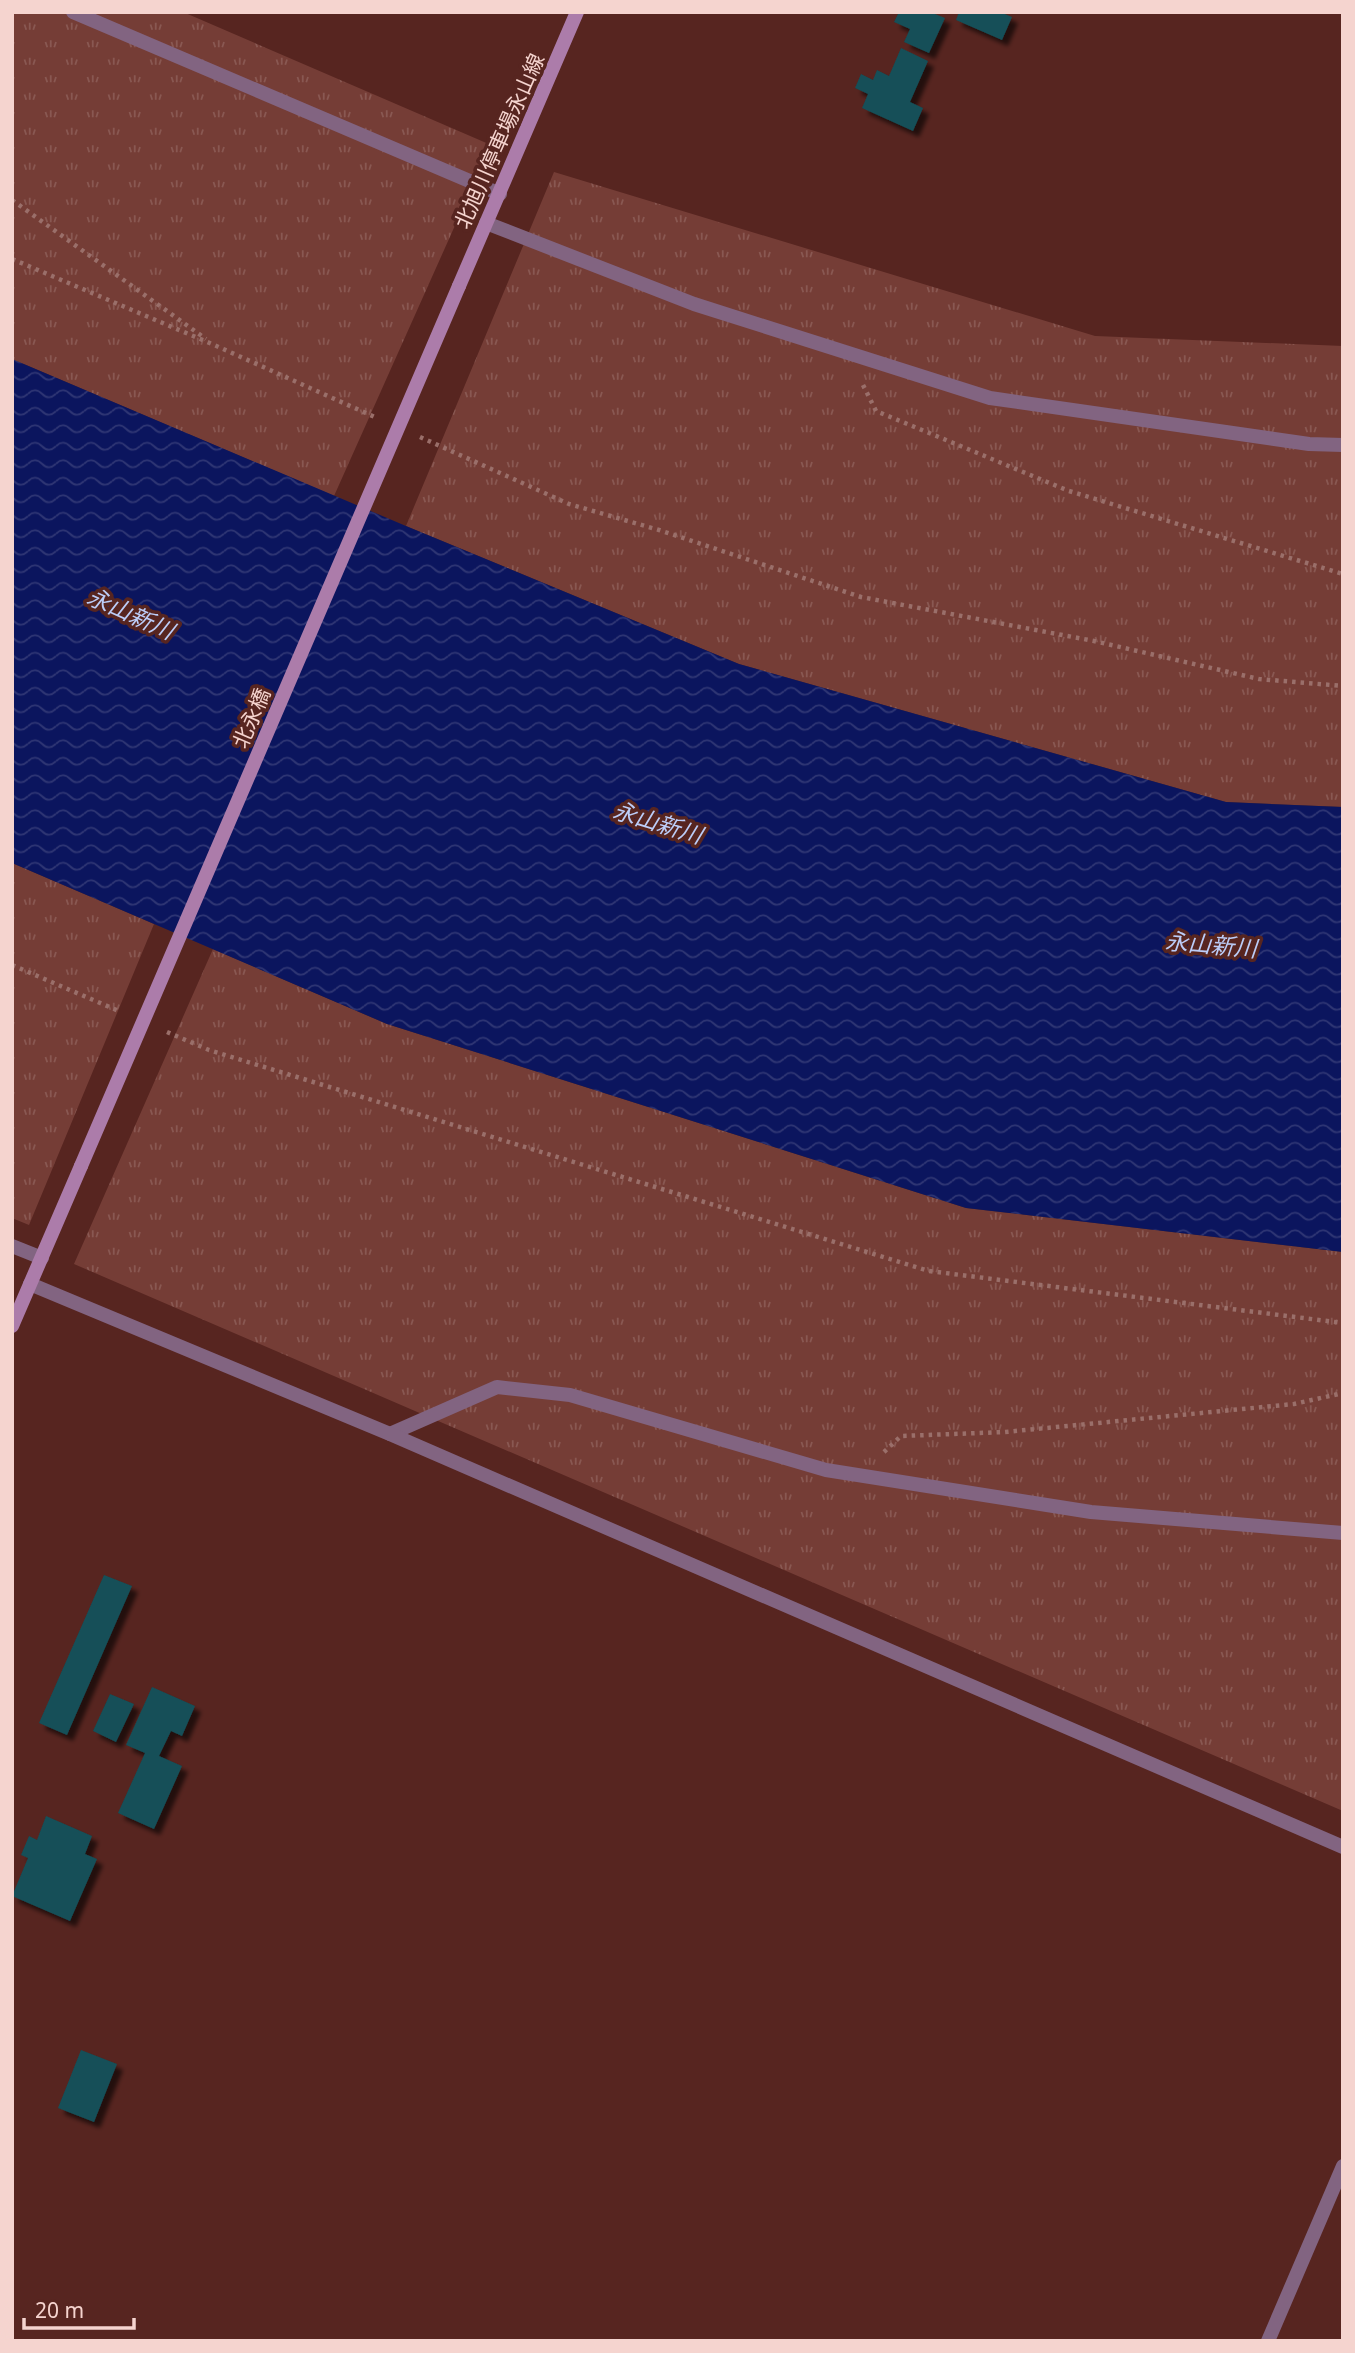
<svg xmlns="http://www.w3.org/2000/svg" width="1355" height="2353" viewBox="0 0 1355 2353" font-family="'Noto Sans','Noto Sans JP',sans-serif">
	<style>
		.grass { fill: url(#grass-tufts) }
		.water { fill: url(#water-waves) }
		.building { fill: #134f58; filter: url(#shadow) }
		.lines { fill: none; stroke-linecap: round; stroke-linejoin: round }
		.path { stroke: #9a6f6a; stroke-width: 4.5; stroke-dasharray: 3.5 5; stroke-linecap: butt }
		.service { stroke: #826481; stroke-width: 14 }
		.minor { stroke: #826481; stroke-width: 14 }
		.secondary { stroke: #ac7caa; stroke-width: 14 }
		.secondary-bridge { stroke: #ac7caa; stroke-width: 14 }
		.labels { text-anchor: middle; dominant-baseline: central; stroke-width: 7; stroke-linejoin: round; paint-order: stroke }
		.street-label { font-size: 21px; fill: #f5d4cf; stroke: #572520 }
		.water-label { font-size: 23px; font-style: italic; fill: #bccdf8; stroke: #572520 }
	</style>
	<defs>
		<pattern id="grass-tufts" width="24" height="20" patternUnits="userSpaceOnUse" patternTransform="scale(1.75)"><rect width="24" height="20" fill="#753d36"/><path d="M3 7l-1-3M5 7V3M7 7l1-3M15 17l-1-3M17 17v-4M19 17l1-3" fill="none" stroke="#895852"/></pattern>
		<pattern id="water-waves" width="16" height="10" patternUnits="userSpaceOnUse" patternTransform="scale(1.75)"><rect width="16" height="10" fill="#0b155e"/><path d="M0 5q4-4 8 0t8 0" fill="none" stroke="#2f3674"/></pattern>
		<filter id="shadow"><feDropShadow dx="6" dy="6" stdDeviation="2" flood-color="#0009"/></filter>
	</defs>
	<rect width="100%" height="100%" fill="#572520"/>
	<path class="grass" d="M12,12H183L491,145L334,496L12,359Z
		M554,172L1095,336L1343,346V807L1226,802L739,664L406,526Z
		M12,863L154,924L29,1225L12,1218Z
		M213,949L387,1024L966,1208L1343,1252V1811L74,1264Z"/>
	<path class="water" d="M12,359L406,526L739,664L1226,802L1343,807V1252L966,1208L387,1024L12,863Z"/>
	<path class="building" d="M899,12H930L945,18L929,53L904,42L910,29L894,22Z
		M959,12H1000L1012,17L1002,40L956,20Z
		M901,48L928,61L910,102L923,108L913,131L862,108L868,94L855,88L861,74L873,80L877,70L889,76Z
		M104,1575L132,1586L67,1735L39,1723Z
		M152,1687L195,1706L182,1736L171,1731L159,1756L182,1766L154,1829L118,1813L145,1753L126,1745Z
		M110,1694L134,1704L116,1742L93,1731Z
		M46,1816L92,1836L85,1854L97,1859L70,1921L12,1896L28,1858L21,1855L29,1836L37,1840Z
		M81,2050L117,2064L94,2122L58,2108Z"/>
	<g class="lines">
		<path class="path" d="M12,200L206,339
			M12,259L212,344L377,418
			M863,385L876,411L1069,491L1343,574
			M420,437L569,504L659,530L861,597L1094,641L1259,679L1343,686
			M12,965L121,1012
			M167,1032L209,1050L929,1271L1343,1323
			M884,1452L901,1436L1005,1432L1294,1404L1343,1393"/>
		<path class="service" d="M73,12L500,194
			M486,223L694,304L990,398L1309,444L1343,445
			M390,1434L497,1387L570,1395L826,1470L1091,1512L1343,1533"/>
		<path class="minor" d="M12,1246L42,1258
			M30,1284L390,1434L1343,1847
			M1268,2341L1343,2166"/>
		<path class="secondary" d="M459,286L577,12
			M12,1326L81,1166"/>
		<path class="secondary-bridge" d="M81,1166L459,286"/>
	</g>
	<g class="labels">
		<g class="street-label">
			<text transform="translate(499 141) rotate(-66)">北旭川停車場永山線</text>
			<text transform="translate(251 718) rotate(-67)">北永橋</text>
		</g>
		<g class="water-label">
			<text transform="translate(131 613) rotate(24)">永山新川</text>
			<text transform="translate(658 822) rotate(17)">永山新川</text>
			<text transform="translate(1211 944) rotate(5)">永山新川</text>
		</g>
	</g>
	<rect width="1355" height="2353" fill="none" stroke="#f5d4cf" stroke-width="28"/>
	<path d="M24 2318v10h110v-10" fill="none" stroke="#f5d4cf" stroke-width="3.5"/>
	<text x="35" y="2318" font-size="21" fill="#f5d4cf" stroke="#572520" stroke-width="5" paint-order="stroke">20 m</text>
</svg>
